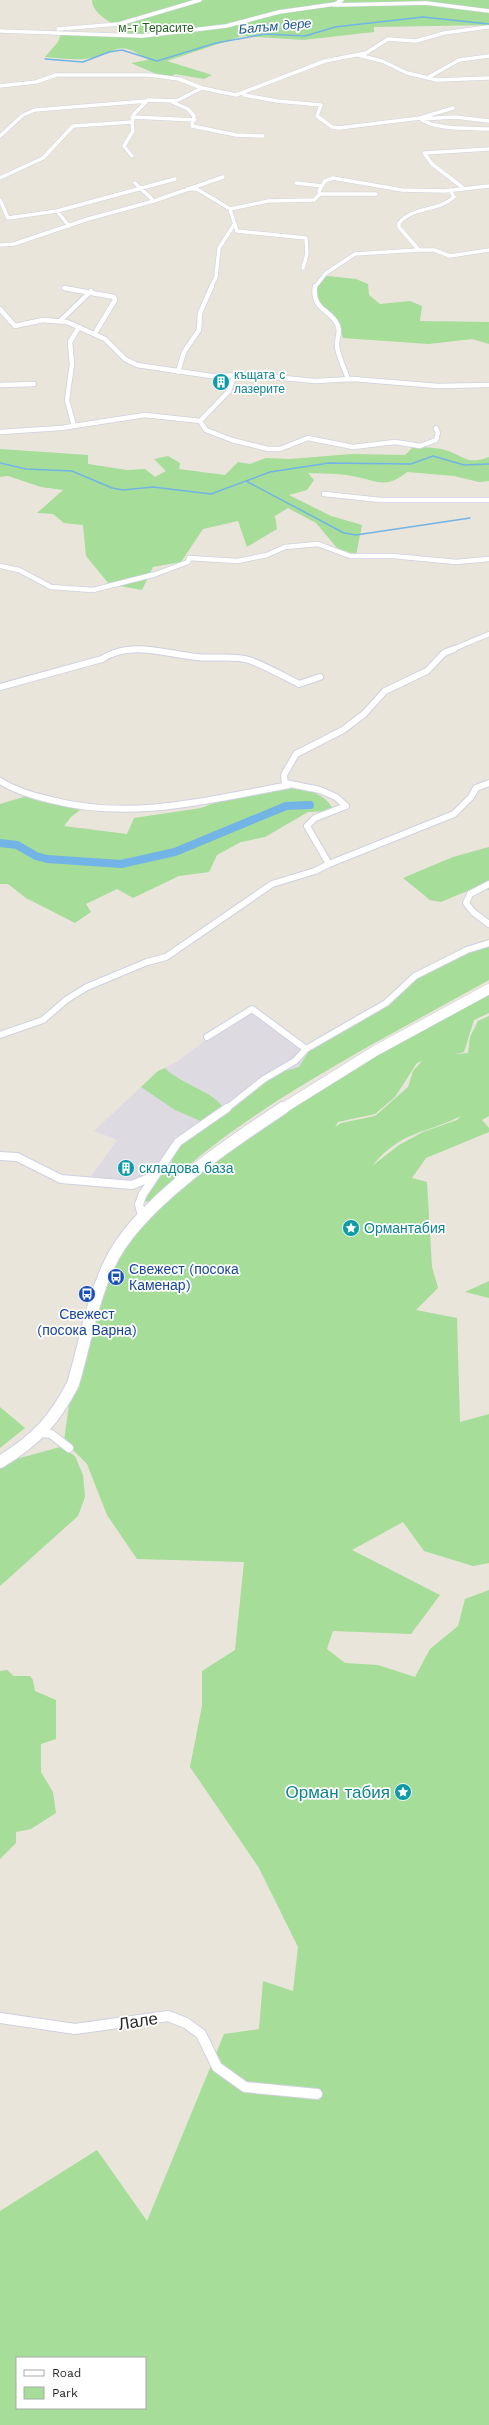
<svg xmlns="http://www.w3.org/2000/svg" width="489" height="2425" viewBox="0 0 489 2425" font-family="'Work Sans',sans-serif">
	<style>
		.industrial { fill: #dedae2 }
		.green { fill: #a5dd99; fill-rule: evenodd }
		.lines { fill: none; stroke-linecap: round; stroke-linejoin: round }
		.stream { stroke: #72b4e6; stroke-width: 1.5 }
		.canal { stroke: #72b4e6; stroke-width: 8 }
		.street-far4-casing { stroke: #cfd0e0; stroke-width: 4.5 }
		.street-far3-casing { stroke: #cfd0e0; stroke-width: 6 }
		.street-far2-casing { stroke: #cfd0e0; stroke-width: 8 }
		.street-far1-casing { stroke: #cfd0e0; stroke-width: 10 }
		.street-casing { stroke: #cfd0e0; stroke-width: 12 }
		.secondary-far1-casing { stroke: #cfd0e0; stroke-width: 11 }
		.secondary-casing { stroke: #cfd0e0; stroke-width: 14 }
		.street-far4 { stroke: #fff; stroke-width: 3.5 }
		.street-far3 { stroke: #fff; stroke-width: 4.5 }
		.street-far2 { stroke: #fff; stroke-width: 6 }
		.street-far1 { stroke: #fff; stroke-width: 8 }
		.street { stroke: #fff; stroke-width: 10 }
		.secondary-far1 { stroke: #fff; stroke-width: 10 }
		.secondary { stroke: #fff; stroke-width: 12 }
		.labels { text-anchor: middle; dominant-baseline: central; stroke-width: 3.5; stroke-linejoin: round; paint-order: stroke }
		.far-park-label { font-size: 12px; fill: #205f1d; stroke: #fff }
		.far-culture-label { font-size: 12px; fill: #0d838f; stroke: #fff; text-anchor: start }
		.far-water-label { font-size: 13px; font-style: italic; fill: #15518e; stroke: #fff }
		.culture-label { font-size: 14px; fill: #0d838f; stroke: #fff; text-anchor: start }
		.transit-label { font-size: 14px; fill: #164399; stroke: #fff; text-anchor: start }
		.near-culture-label { font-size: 17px; fill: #0d838f; stroke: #fff; text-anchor: end }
		.near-street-label { font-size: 17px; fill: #282828; stroke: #fff }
	</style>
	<rect width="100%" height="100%" fill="#e9e5da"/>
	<path class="industrial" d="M252,1010L307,1055L299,1067L263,1077L228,1105L175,1141L171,1167L146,1181L132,1184L87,1182L117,1140L94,1131L158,1071L178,1061L207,1039Z"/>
	<path class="green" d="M92,0H489V25L374,27V32L303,40L242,36L167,61L212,75L204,79L175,74L171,77L154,73L131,63L148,60C117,39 121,51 91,58C76,61 60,58 45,57L58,42L61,34L127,37V27C115,27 92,14 92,0Z
		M328,276L356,279L368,284L369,295L380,304L410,301L422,306L420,321L489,322V344L472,339L429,344L343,338C341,332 340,323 337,319C326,305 309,303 319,279Z
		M414,446C425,448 441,447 451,452C467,459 470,464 489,457V481L479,482L454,476L407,472C385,490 376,480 352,476C338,473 322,474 308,473L314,480L307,490L289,495L331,516L362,525L356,555L337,548L316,523L288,508L275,516L277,529L247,547L238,521L203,529L181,562L153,567L142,590L109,584L86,556L83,525L64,523L53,514L37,513L63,490L41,487L8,476L0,477V449L88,455V464L127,470L145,469L155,477L166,471L154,459L168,456L180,463L179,469L225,475L238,462L250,464L266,458L290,459L351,454L405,455Z
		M273,785C295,788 324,788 334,811L308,812L265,837L241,842L217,855L209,872L179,876L133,898L117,889L86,904L91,912L75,923L26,898L8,884H0V804L27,796L80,810L71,817L64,826L127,834L134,818L201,808L245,791Z
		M489,847V890L479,886L441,902L430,900L403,878L453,857Z
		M489,945V980C419,1019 348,1056 280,1099C234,1129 189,1160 152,1201L143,1202L147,1182L171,1167L175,1141L203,1122L175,1110L141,1087L158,1071L165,1068C180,1084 215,1092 223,1108L263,1077L299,1067L314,1043L391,1001L415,977L472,947Z
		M489,992V1013L474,1020L464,1052L455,1054L468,1053L470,1037L478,1021L489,1016V1116L482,1120L489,1128V1132L426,1158L412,1178L427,1182L432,1267L438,1288L416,1310L457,1318L460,1422L489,1414V1563L473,1566L424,1551L403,1522L352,1550L440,1595L411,1634L333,1631L327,1649L345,1663L378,1665L415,1677L430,1649L458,1626L465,1599L489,1590V2425H0V2211L97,2150L147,2221L224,2034L259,2029L263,1981L293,1991L298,1947L259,1868L190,1767L202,1706V1671L235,1650L244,1562L137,1559L107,1515L87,1464L64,1441L69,1405L116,1259L147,1219L234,1145L323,1084ZM422,1061L413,1071L408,1087L375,1116L341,1123L335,1127L338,1122L375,1114L395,1097L417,1063ZM461,1116L457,1120L423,1132L399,1145L372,1166C402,1130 423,1135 461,1116ZM17,2358H145V2408H17Z
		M489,1281V1298L465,1292Z
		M0,1407L25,1428L0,1448Z
		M60,1447L75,1456L83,1475L85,1497L78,1516L0,1586V1466L9,1461Z
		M7,1670L14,1676H30L33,1680L35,1691L56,1700V1739L41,1744V1772L53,1792L56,1813L31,1829L16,1832V1843L0,1859V1671Z"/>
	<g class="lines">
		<path class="stream" d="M45,59L83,62L109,52L122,50L157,61L216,43L265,34L305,36L335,27L423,17L489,24
			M0,463L26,469L72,471L112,488L123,490L153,487L211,494L270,472L329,463L411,464L433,456L464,465L489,464
			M246,481L344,533L356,535L470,518"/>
		<path class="canal" d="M0,843L17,845L36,856L47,859L121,864L175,852L286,806L310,805"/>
		<g class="street-far4-casing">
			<path id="street-far4" d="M334,5L426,3L489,11
				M58,29L119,24L200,0
				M0,31L142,36L226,26L279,12L335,4L342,0
				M358,55L382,61L407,73L437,80L489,78
				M427,78L459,60L489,56
				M0,86L36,82L56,75H149L179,79L202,88L236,95L325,61L366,53L388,39L416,41L444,33L488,27
				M244,95L277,101L321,105L317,116L332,127L339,128L420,118L453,108
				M172,102L188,109L194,116L192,126L236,135L263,136
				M132,117L195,120
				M420,118C431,130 472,128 489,129
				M421,119L455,117L489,121
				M132,122L133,131L124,146L132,156
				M0,136L23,115L35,110L147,101
				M0,178L43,158L73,126L132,122L134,114L148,100L176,101L202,88
				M135,183L154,201
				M296,183L322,186
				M462,187L432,164L424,153L489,149
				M187,189H197L230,209L268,201L314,200L320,194L319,191L325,181L333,178L402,190L445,191L489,186
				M450,190L454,197C438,212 413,206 399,223V227L419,250H434L450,256L489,250
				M320,194H376
				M0,200L8,218L57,211L69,226
				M230,209L237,231L306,238L307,254L303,268
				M57,211L175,179
				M0,245L14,244L88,219L154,201L223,177
				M211,287L216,277L219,248L234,225
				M315,287L326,273L355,254L419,250"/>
		</g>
		<g class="street-far3-casing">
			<path id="street-far3" d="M315,286C312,309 327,308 336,322C341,329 338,335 337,343C336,353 345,369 348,379
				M64,288L114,297L115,300L95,333
				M0,309L15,326L43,320L67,322L105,339L125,359L137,365L211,376L251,375L315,381L353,379L438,386L489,385
				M60,321L91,291
				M178,372L184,352L199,330L200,313L212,286
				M0,385L34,384
				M200,421L206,430L232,440L268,449H280L308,438L353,447L395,442L420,446L436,440L438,433L436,428
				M74,426L67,400L72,364L70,342L79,327
				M0,432L61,428L145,415L200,421L229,391L234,377
				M324,494L381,500H489
				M0,566L19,570L51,587L93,590L156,574L188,562L189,558L237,561L267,555L285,547L318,544L350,556H393L456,562L489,559
				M451,650L489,634"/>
		</g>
		<g class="street-far2-casing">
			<path id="street-far2" d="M0,687L102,659C130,640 166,654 197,657C213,659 234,655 249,660C266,666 283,676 299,684L320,677
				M0,781C16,791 33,796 51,800C132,821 209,800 289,785
				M329,864L454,814L471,797L476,788L489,783
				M489,884L470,894L466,903L473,912L489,924
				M0,1035L43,1020L66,1000L87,987L147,962L166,957L272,884L315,871L329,864L307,826L315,818L346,806L336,797L320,790L285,783L284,775L296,754L343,730L364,714L385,691L427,671L444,653L454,649
				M207,1037L252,1009L306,1049L295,1061L264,1079L226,1109
				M306,1049L386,1003L415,976L467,950L489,943"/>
		</g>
		<g class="street-far1-casing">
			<path id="street-far1" d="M0,1156L17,1157L61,1179L132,1185L154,1176
				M142,1216L139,1204L143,1194L178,1142L227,1108
				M41,1433L51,1434L69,1448"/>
		</g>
		<g class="street-casing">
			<path id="street" d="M0,2018L75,2029L168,2016L186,2023L201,2034L217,2067L245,2087L317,2094"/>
		</g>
		<g class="secondary-far1-casing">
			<path id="secondary-far1" d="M282,1109L375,1051L489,989"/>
		</g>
		<g class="secondary-casing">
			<path id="secondary" d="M0,1462C36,1440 54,1421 73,1384C85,1344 91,1303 109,1265C135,1206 230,1143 283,1108"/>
		</g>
		<use href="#street-far4" class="street-far4"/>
		<use href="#street-far3" class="street-far3"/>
		<use href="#street-far2" class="street-far2"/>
		<use href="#street-far1" class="street-far1"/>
		<use href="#street" class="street"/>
		<use href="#secondary-far1" class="secondary-far1"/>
		<use href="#secondary" class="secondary"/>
	</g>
	<defs>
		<g id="building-disc" transform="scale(0.9)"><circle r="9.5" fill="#0f9aa8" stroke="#fff"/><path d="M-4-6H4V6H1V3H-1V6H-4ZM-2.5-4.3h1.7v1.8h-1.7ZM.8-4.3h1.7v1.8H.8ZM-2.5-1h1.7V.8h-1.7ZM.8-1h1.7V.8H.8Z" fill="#fff"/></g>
		<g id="sight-disc" transform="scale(0.9)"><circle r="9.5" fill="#0f9aa8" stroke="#fff"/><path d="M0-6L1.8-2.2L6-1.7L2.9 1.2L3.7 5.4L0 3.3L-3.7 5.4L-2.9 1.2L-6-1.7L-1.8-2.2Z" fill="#fff"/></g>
		<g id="bus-disc" transform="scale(0.9)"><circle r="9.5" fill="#1a4fb4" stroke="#fff"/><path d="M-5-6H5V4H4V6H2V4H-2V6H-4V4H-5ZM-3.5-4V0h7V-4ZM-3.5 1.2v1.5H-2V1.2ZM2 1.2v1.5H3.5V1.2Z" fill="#fff"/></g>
	</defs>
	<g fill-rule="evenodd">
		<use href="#building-disc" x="221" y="382"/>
		<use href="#building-disc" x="126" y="1168"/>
		<use href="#sight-disc" x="351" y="1228"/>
		<use href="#bus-disc" x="116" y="1277"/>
		<use href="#bus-disc" x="87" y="1294"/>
		<use href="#sight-disc" x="403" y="1792"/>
	</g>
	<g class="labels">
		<g class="far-park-label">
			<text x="156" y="28">м-т Терасите</text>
		</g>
		<g class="far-culture-label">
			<text x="234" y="375">къщата с<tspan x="234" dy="14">лазерите</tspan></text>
		</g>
		<g class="far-water-label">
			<text transform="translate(275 26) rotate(-5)">Балъм дере</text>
		</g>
		<g class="culture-label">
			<text x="139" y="1168">складова база</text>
			<text x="364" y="1228">Ормантабия</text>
		</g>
		<g class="transit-label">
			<text x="129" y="1269">Свежест (посока<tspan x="129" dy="16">Каменар)</tspan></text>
			<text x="87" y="1314" text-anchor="middle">Свежест<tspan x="87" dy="16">(посока Варна)</tspan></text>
		</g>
		<g class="near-culture-label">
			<text x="390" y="1792">Орман табия</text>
		</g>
		<g class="near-street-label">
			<text transform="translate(138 2021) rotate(-9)">Лале</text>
		</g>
	</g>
	<rect x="16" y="2357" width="130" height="52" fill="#ffffff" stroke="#a9a9a9"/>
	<rect x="24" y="2370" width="20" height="6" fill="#ffffff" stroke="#a9a9a9"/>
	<text x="52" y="2377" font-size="12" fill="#282828">Road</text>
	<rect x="24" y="2387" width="20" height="12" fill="#a5dd99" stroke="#a9a9a9"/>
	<text x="52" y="2397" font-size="12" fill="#282828">Park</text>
</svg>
